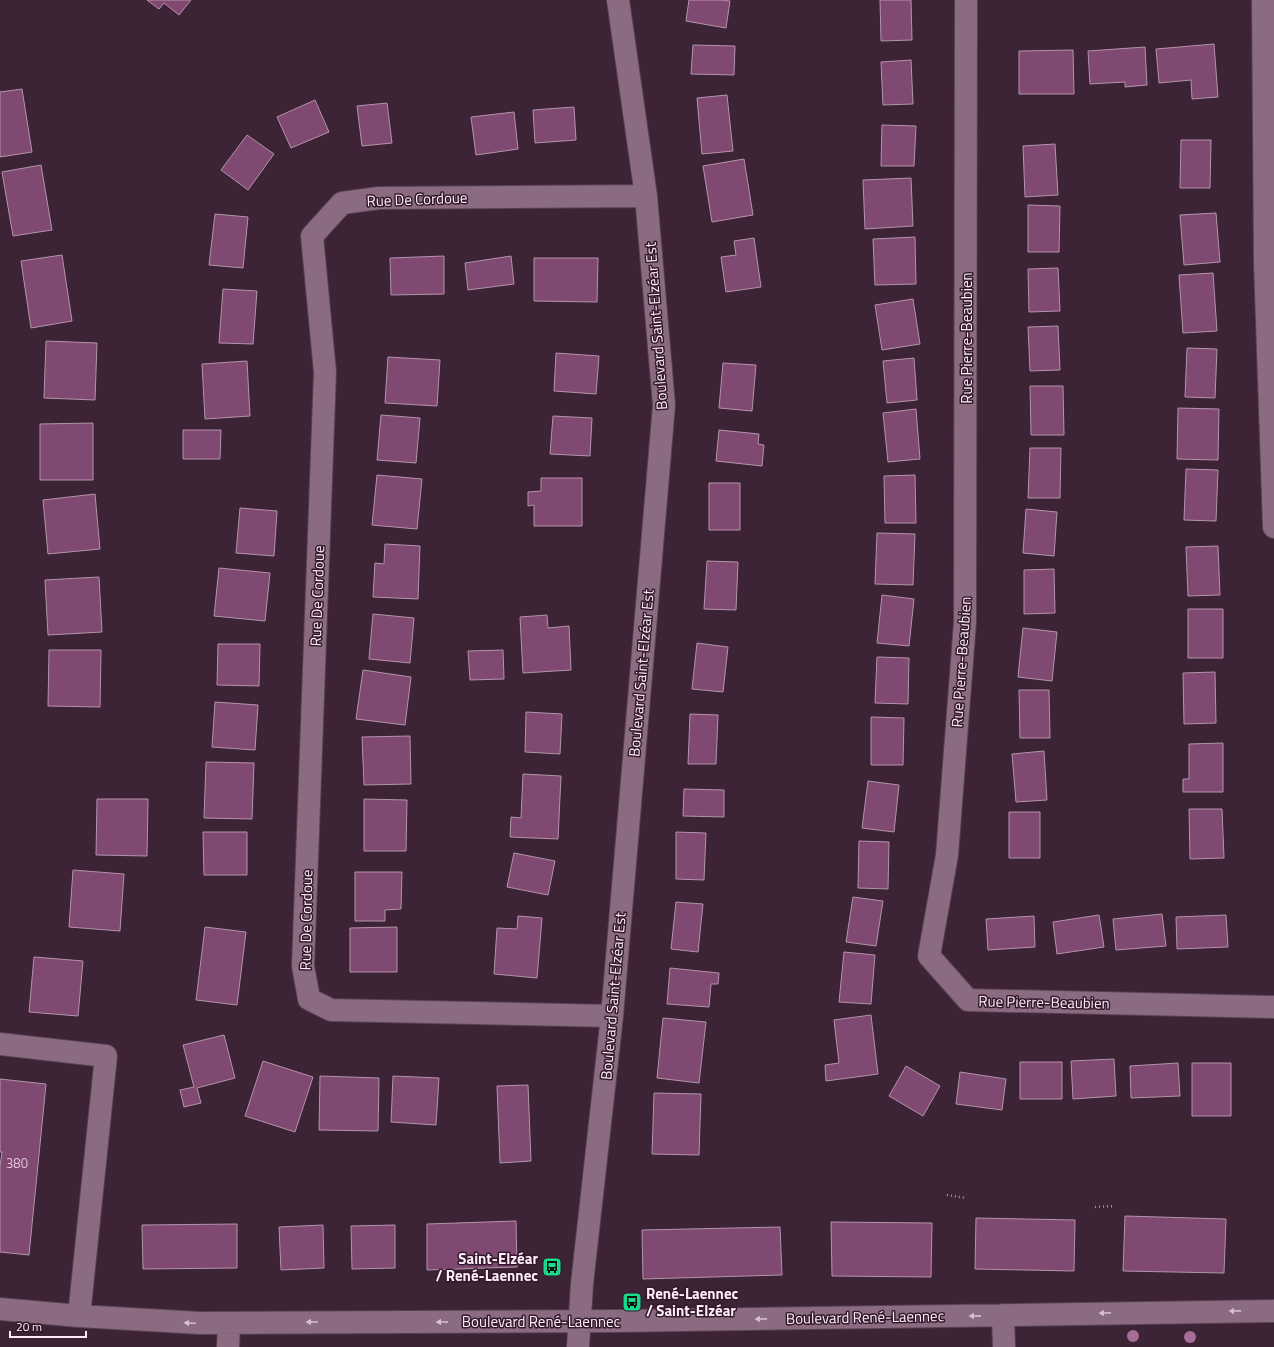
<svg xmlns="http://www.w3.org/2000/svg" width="1274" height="1347" viewBox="0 0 1274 1347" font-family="'Titillium Web',sans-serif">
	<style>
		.building { fill: #804971; stroke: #b494aa }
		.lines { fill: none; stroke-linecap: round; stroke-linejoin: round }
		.minor-casing { stroke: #574151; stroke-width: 24 }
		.path { stroke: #a48f9d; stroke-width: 2.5; stroke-dasharray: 1 3; stroke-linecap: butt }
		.minor { stroke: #8a6b81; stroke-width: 22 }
		.tree { fill: #a66d96 }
		.oneway { fill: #d6c0cf }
		.labels { text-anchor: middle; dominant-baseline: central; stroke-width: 3; stroke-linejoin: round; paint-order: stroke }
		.number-label { font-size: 13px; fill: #dfc4d7 }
		.street-label { font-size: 15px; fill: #ffedf9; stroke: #32192b }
		.poi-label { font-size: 15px; font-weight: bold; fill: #ffedf9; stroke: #32192b; text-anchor: end }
	</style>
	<rect width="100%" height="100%" fill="#3c2335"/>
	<path class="building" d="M147,0H191L179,15L164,3L159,9Z
		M689,0H721L730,1L726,28L686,21Z
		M880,0H911L912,40L881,41Z
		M1214,44L1218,97L1192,99L1191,80L1159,83L1156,49Z
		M693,45L735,46L734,75L691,74Z
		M1145,47L1147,85L1125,87V82L1090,84L1088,51Z
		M1073,50L1074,94H1019V51Z
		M911,60L913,104L883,105L881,62Z
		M22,89L32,152L0,157V92Z
		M727,95L733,151L702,154L697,98Z
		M315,100L329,132L291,148L277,117Z
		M387,103L392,143L362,146L357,106Z
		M574,107L576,140L535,143L533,110Z
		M514,112L518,149L476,155L471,117Z
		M882,125L916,126L914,166H881Z
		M247,135L274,154L248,190L221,170Z
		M1181,140H1211L1210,188H1180Z
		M1055,144L1058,195L1025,197L1023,146Z
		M744,159L753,215L712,222L703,166Z
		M41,165L52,230L13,236L2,172Z
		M911,178L913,226L865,229L863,180Z
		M1028,205L1060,206L1059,252H1028Z
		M1216,213L1220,262L1184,265L1180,215Z
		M215,214L248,217L243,268L209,265Z
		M915,237L916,284L875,285L873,239Z
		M754,238L761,287L726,292L721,257L736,255L734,241Z
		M62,255L72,321L31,328L21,261Z
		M444,256V294L391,295L390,258Z
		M511,256L514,284L468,290L465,263Z
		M534,258H598L597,302L534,301Z
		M1058,268L1060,311L1029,312L1028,269Z
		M1213,273L1217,331L1183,333L1179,275Z
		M223,289L257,291L253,344L219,343Z
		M913,299L920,344L882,350L875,305Z
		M1058,326L1060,370L1030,371L1028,327Z
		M46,341L97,343L95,400L44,398Z
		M1187,348L1217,349L1215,398L1185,397Z
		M556,353L599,356L596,394L554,391Z
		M388,357L440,360L437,406L385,403Z
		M914,358L917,400L887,403L883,361Z
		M247,361L250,416L205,419L202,364Z
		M723,363L756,365L752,411L719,408Z
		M1030,386H1063L1064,435H1031Z
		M1178,408L1219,409L1218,460L1177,459Z
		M916,409L920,459L888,462L883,413Z
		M381,415L420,418L416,463L377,460Z
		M553,416L592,418L590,456L550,454Z
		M93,423V480H40V424Z
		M183,430H221L220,459H183Z
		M719,430L759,434L758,444L764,445L762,466L716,461Z
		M1030,448H1061L1060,498H1028Z
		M1186,469L1218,470L1216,521L1184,520Z
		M377,475L422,479L417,529L372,525Z
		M915,475L916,523H885L884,476Z
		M541,478H582V526H534V505L528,506V492L541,491Z
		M709,483H740V530H709Z
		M95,494L100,549L48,554L43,500Z
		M240,508L277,511L274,556L236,553Z
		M1026,509L1057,512L1054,556L1023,553Z
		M877,533L915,534L913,585L875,584Z
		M385,544L420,546L418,599L373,597L375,563L384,564Z
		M1218,546L1220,595L1188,596L1186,547Z
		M707,561L738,562L736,610L704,609Z
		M219,568L270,573L265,621L214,616Z
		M1054,569L1055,613L1024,614V570Z
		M99,577L102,632L48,635L45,580Z
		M882,595L914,599L909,646L877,643Z
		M1188,609H1223V658H1188Z
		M373,614L414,618L410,663L369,659Z
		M547,615L548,628L569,626L571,670L523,673L520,617Z
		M1023,628L1057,632L1052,681L1018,677Z
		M697,643L728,647L723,692L692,689Z
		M218,644H260L259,686L217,685Z
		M49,650H101L100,707L48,706Z
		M503,650L504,679L470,680L468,651Z
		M877,657L909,658L908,704L875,703Z
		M363,670L411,677L405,725L356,719Z
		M1215,672L1216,723L1184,724L1183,673Z
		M1019,690H1049L1050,738H1020Z
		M215,702L258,705L255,750L212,747Z
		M526,712L562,714L560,754L525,752Z
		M690,714L718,715L716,764H688Z
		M871,717L904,718L903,765H871Z
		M410,736L411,784L364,785L362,737Z
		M1223,743V792H1183V779H1189V744Z
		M1044,751L1047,800L1016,802L1012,754Z
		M206,762L254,763L252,819L204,818Z
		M523,774L561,776L558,839L510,837L511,817L521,818Z
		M868,781L899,785L894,832L862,828Z
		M684,789L724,790V817L683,816Z
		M97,799H148L147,856L96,855Z
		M364,799L407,800L406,851H364Z
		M1189,809H1222L1224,858L1190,859Z
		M1009,812H1040V858H1009Z
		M203,832H247V875H204Z
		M676,832L706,833L704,880L676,879Z
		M859,841L889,842L888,889L858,888Z
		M514,853L555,861L548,895L507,887Z
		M73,870L124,874L120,931L69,927Z
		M355,872H402L401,909L385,910V921H355Z
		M853,897L883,901L876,946L846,942Z
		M676,902L703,904L698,952L671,949Z
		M1162,914L1166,946L1116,950L1113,919Z
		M1099,915L1104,947L1057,954L1053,922Z
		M1226,915L1228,947L1177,949L1176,917Z
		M518,916L542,918L537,978L494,974L497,928L517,929Z
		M1034,916L1035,947L988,950L986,919Z
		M205,927L246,932L237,1005L196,1000Z
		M397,927V972H350V928Z
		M844,952L875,955L871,1004L839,1002Z
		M34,957L83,961L78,1016L29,1012Z
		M670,968L719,973L718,984H711L709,1007L667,1004Z
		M871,1015L878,1074L826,1081L825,1065L839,1063L834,1020Z
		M663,1018L706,1022L699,1083L657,1078Z
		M224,1035L235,1078L197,1088L201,1103L184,1107L180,1090L194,1087L183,1045Z
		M1114,1059L1116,1096L1073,1099L1071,1061Z
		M263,1061L313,1077L295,1132L245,1116Z
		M1020,1062H1062V1099H1020Z
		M1178,1063L1180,1096L1131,1098L1130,1066Z
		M1192,1063H1231V1116H1192Z
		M906,1066L940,1086L923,1116L889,1096Z
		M960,1072L1006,1079L1002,1110L956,1104Z
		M320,1076L379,1078L378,1131L319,1130Z
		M393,1076L439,1078L436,1125L391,1122Z
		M0,1079L46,1084L29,1255L0,1252V1166L2,1152H0Z
		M528,1085L531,1161L500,1163L497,1086Z
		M654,1093L701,1094L699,1155L652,1154Z
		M1125,1216L1226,1219L1224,1273L1123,1271Z
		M976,1218L1075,1220L1074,1271L975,1269Z
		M516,1221L517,1267L427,1270V1224Z
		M831,1222L932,1223L931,1277L832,1276Z
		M237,1224V1268L143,1269L142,1225Z
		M323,1225L324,1268L281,1270L279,1227Z
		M395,1225V1268L352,1269L351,1226Z
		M780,1227L782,1275L643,1279L642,1230Z"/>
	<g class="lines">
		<g class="minor-casing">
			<path id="minor" d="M966,0L965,622L947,855L929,956L968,1000L1274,1007
				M1263,0L1265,263L1274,527
				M612,1016L331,1010L309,999L303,966L325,372L312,236L342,203L379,198L646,196
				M0,1044L106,1056L79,1316
				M0,1309L79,1316L200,1323L618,1321L1274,1311
				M1003,1315L1004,1347
				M228,1347L229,1323
				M578,1347L582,1284L612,1016L664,405L646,196L618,0"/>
		</g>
		<path class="path" d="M947,1195L966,1198
			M1095,1207L1115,1206"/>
		<use href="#minor" class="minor"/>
	</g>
	<g class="tree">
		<circle cx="1133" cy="1336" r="6"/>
		<circle cx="1190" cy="1337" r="6"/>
	</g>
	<defs><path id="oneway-solid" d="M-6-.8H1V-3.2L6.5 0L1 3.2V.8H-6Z"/></defs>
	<g class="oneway">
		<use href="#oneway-solid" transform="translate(1235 1311) rotate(179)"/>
		<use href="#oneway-solid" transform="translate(1105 1313) rotate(178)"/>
		<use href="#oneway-solid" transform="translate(975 1316) rotate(179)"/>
		<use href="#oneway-solid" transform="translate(761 1319) rotate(179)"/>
		<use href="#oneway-solid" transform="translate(312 1322) rotate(180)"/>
		<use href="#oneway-solid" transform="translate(442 1322) rotate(180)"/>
		<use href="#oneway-solid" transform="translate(190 1323) rotate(-178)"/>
	</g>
	<defs>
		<g id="bus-square" transform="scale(1)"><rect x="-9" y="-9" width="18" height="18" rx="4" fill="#18d989" stroke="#32192b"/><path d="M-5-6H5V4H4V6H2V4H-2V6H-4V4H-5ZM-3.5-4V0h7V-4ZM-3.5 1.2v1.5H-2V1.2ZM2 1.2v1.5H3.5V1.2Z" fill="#111"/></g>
	</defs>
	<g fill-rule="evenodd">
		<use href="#bus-square" x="552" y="1267"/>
		<use href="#bus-square" x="632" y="1302"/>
	</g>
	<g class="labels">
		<g class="number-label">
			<text x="17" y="1163">380</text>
		</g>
		<g class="street-label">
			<text transform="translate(417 199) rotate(-2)">Rue De Cordoue</text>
			<text transform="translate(656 326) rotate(-94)">Boulevard Saint-Elzéar Est</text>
			<text transform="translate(966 338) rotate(-90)">Rue Pierre-Beaubien</text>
			<text transform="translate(317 596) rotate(-88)">Rue De Cordoue</text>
			<text transform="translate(961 662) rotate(-86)">Rue Pierre-Beaubien</text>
			<text transform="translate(641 673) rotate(-85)">Boulevard Saint-Elzéar Est</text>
			<text transform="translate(306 920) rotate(-89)">Rue De Cordoue</text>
			<text transform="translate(613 996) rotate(-85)">Boulevard Saint-Elzéar Est</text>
			<text transform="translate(1044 1002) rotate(1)">Rue Pierre-Beaubien</text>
			<text transform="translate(865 1317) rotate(-1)">Boulevard René-Laennec</text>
			<text x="541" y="1321">Boulevard René-Laennec</text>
		</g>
		<g class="poi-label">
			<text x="538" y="1258">Saint-Elzéar<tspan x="538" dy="17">/ René-Laennec</tspan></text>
			<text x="646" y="1293" text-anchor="start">René-Laennec<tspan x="646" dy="17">/ Saint-Elzéar</tspan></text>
		</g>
	</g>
	<path d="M10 1331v6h76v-6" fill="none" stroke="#ffedf9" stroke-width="2"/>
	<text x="16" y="1331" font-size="12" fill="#ffedf9" stroke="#32192b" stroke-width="3" paint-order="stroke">20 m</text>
</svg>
